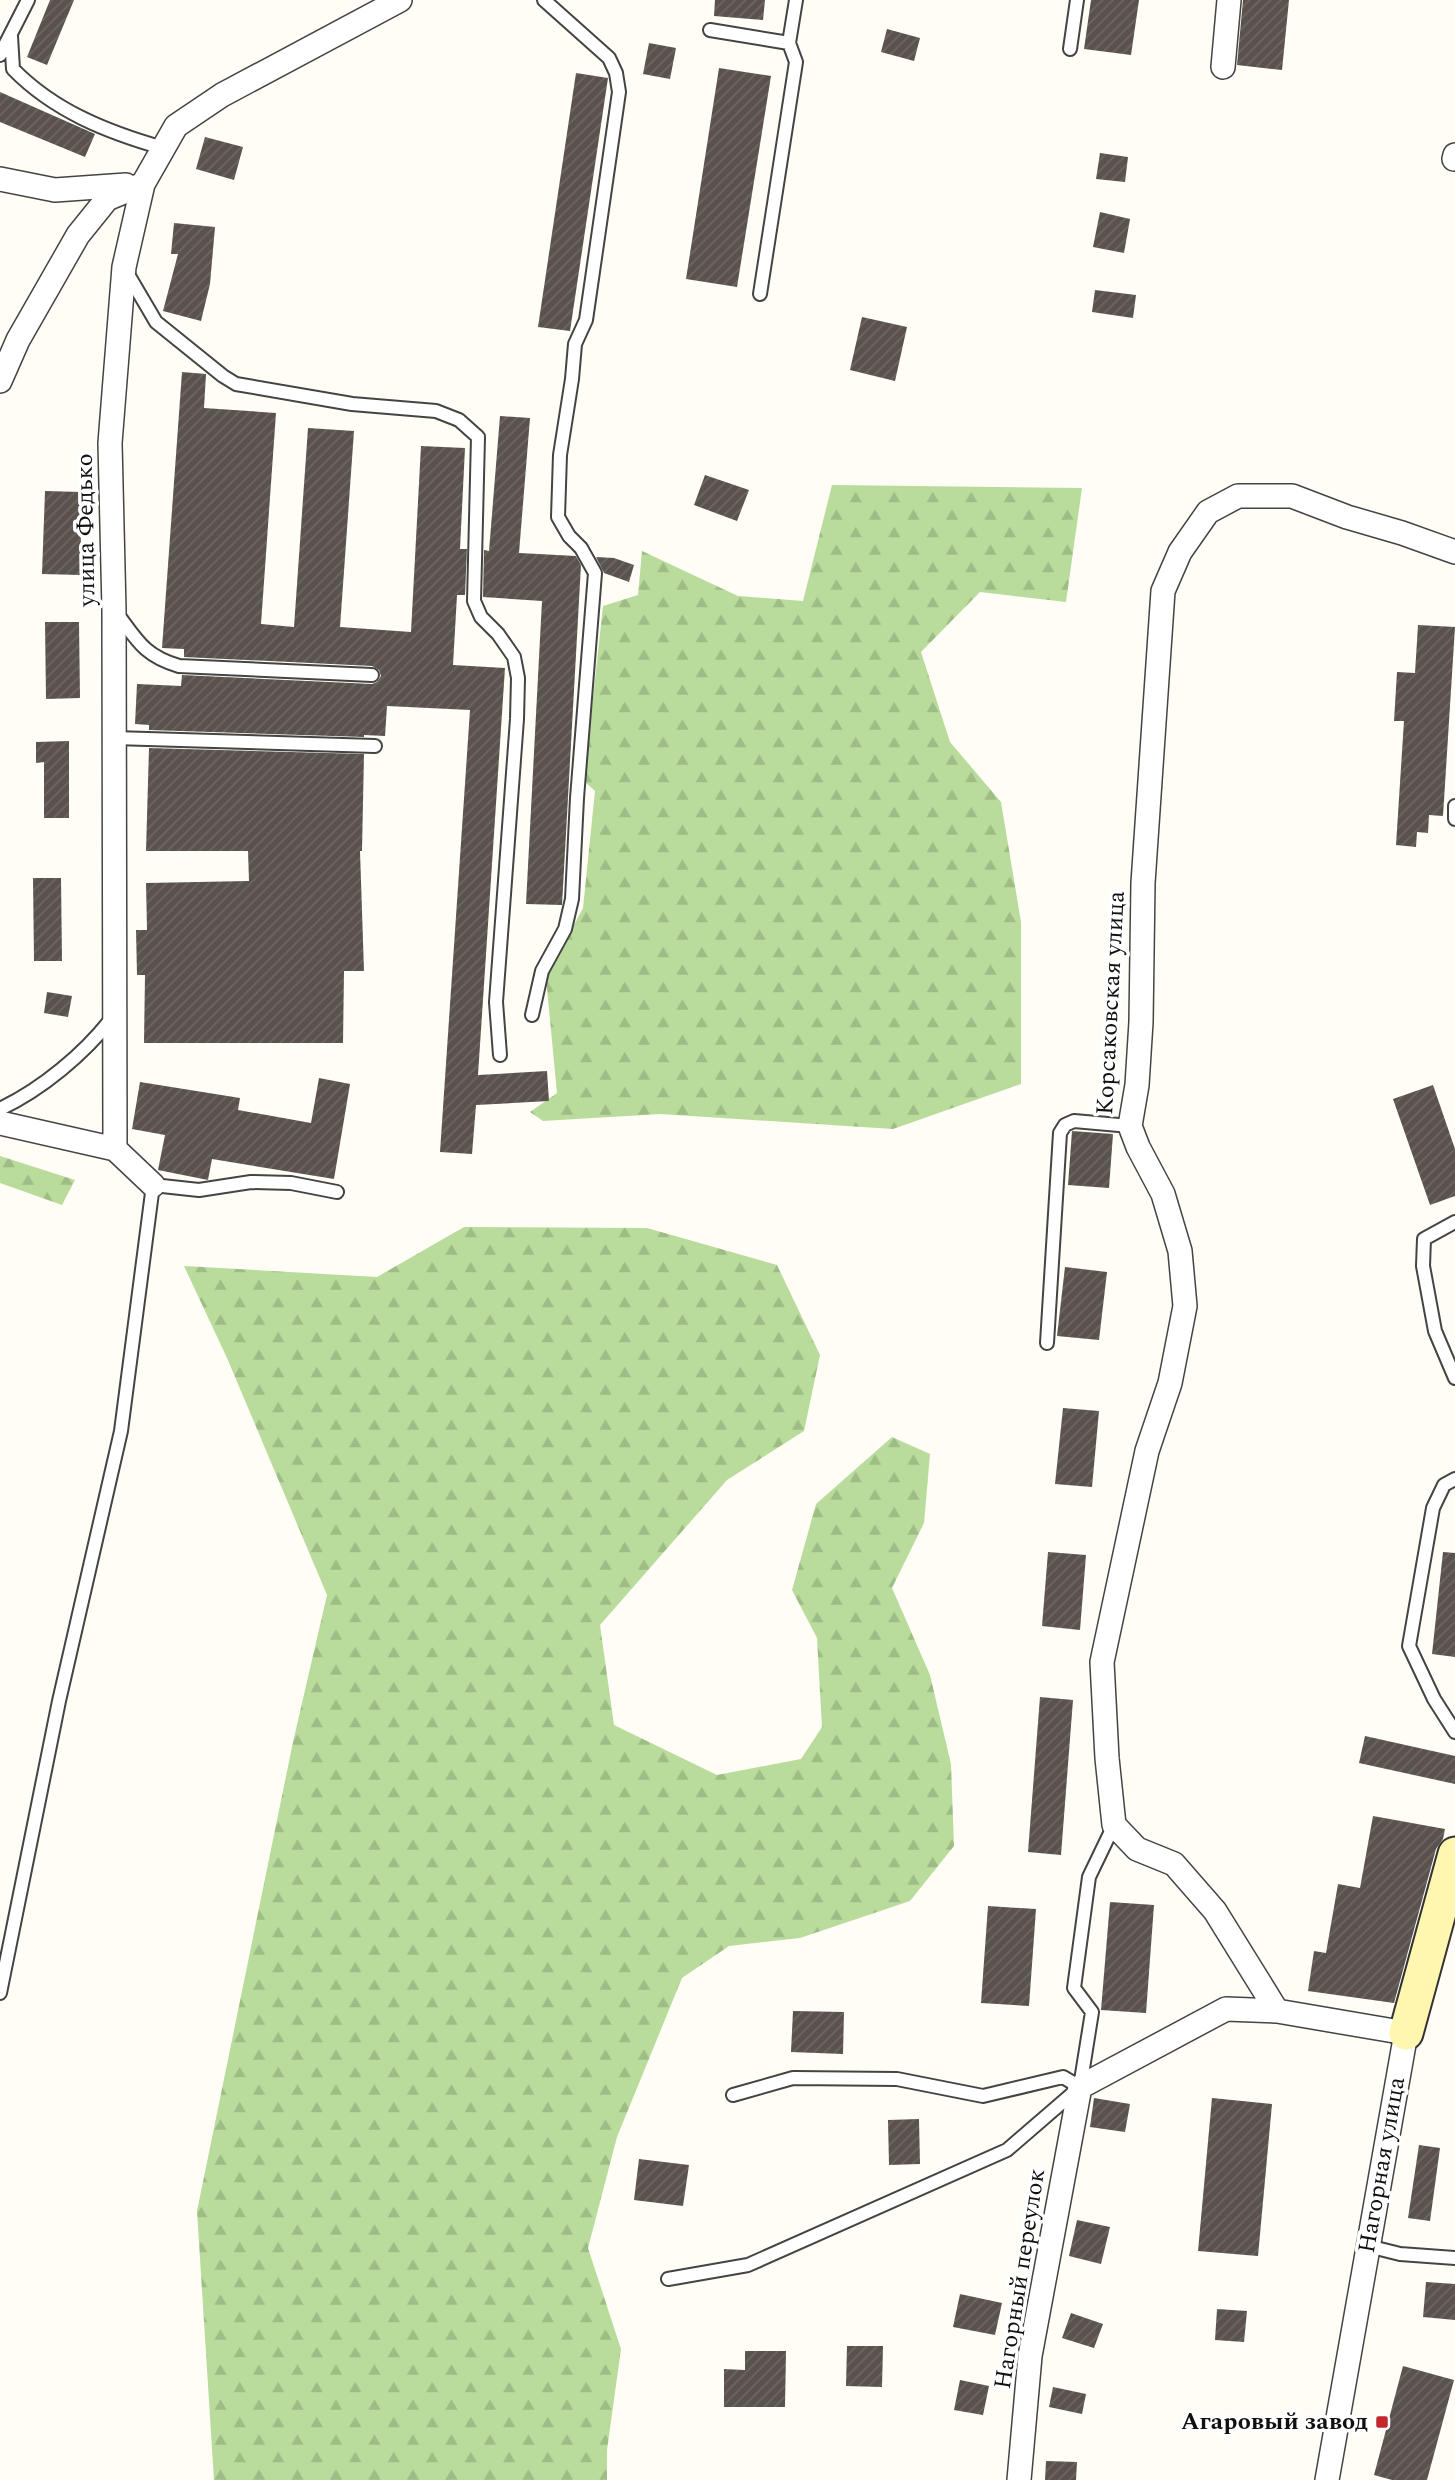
<svg xmlns="http://www.w3.org/2000/svg" width="1455" height="2480" viewBox="0 0 1455 2480" font-family="Spectral,serif">
	<style>
		.forest { fill: url(#forest-firs) }
		.building { fill: url(#building-hatch) }
		.lines { fill: none; stroke-linecap: round; stroke-linejoin: round }
		.lane-casing { stroke: #444; stroke-width: 16 }
		.street-casing { stroke: #444; stroke-width: 26 }
		.secondary-casing { stroke: #333; stroke-width: 37 }
		.lane { stroke: #fff; stroke-width: 12 }
		.street { stroke: #fff; stroke-width: 23 }
		.secondary { stroke: #fff6b0; stroke-width: 33 }
		.poi-dot { fill: #c4262e; stroke: #fff; stroke-width: 2.5 }
		.labels { text-anchor: middle; dominant-baseline: central; stroke-width: 7; stroke-linejoin: round; paint-order: stroke }
		.street-label { font-size: 24px; fill: #111; stroke: #fff }
		.poi-label { font-size: 24px; font-weight: bold; fill: #111; stroke: #fff; text-anchor: end }
	</style>
	<defs>
		<pattern id="forest-firs" width="22" height="20" patternUnits="userSpaceOnUse" patternTransform="scale(1.75)"><rect width="22" height="20" fill="#b9dc9c"/><path d="M5 1l3.5 6h-7zM16 11l3.5 6h-7z" fill="#9ebc85"/></pattern>
		<pattern id="building-hatch" width="6" height="6" patternUnits="userSpaceOnUse" patternTransform="scale(1.75)"><rect width="6" height="6" fill="#5a524d"/><path d="M-1 1l2-2M0 6l6-6M5 7l2-2" fill="none" stroke="#6d6662"/></pattern>
	</defs>
	<rect width="100%" height="100%" fill="#fffdf5"/>
	<path class="forest" d="M832,485L1082,488L1066,602L980,592L921,652L950,742L1001,802L1021,922V1084L893,1129L660,1114L543,1121L530,1112L557,1093L546,978L583,908L595,791L584,781L603,606L638,595L642,551L738,596L803,601Z
		M0,1156L75,1180L62,1205L0,1183Z
		M464,1227L647,1228L777,1265L820,1355L804,1431L727,1480L600,1625L614,1725L717,1775L801,1759L822,1727L817,1638L792,1590L816,1504L892,1437L930,1454L924,1523L892,1588L930,1675L951,1764L954,1846L910,1901L800,1938L729,1946L682,1978L617,2137L588,2248L621,2349L607,2450V2480H214L197,2211L293,1742L327,1595L227,1358L184,1266L377,1277Z"/>
	<path class="building" d="M50,0H74L47,65L27,57Z
		M715,0H765L763,20L714,16Z
		M1091,0H1139L1131,55L1084,49Z
		M1243,0H1289L1282,70L1237,65Z
		M887,29L920,38L914,61L881,52Z
		M649,43L676,48L670,79L643,74Z
		M719,68L771,76L737,287L686,279Z
		M576,73L608,78L570,331L538,327Z
		M0,92L95,134L85,157L0,122Z
		M205,137L243,147L234,180L196,169Z
		M1100,153L1128,157L1125,182L1096,179Z
		M1100,212L1130,219L1124,253L1093,247Z
		M174,223L215,227L210,284L201,321L163,311L178,254H171Z
		M1095,290L1136,295L1133,318L1092,312Z
		M862,317L907,327L895,381L850,370Z
		M182,372L206,374L204,408L276,413L261,624L294,627L308,428L354,431L340,627L411,632L421,446L465,448L460,549H467L465,595H457L453,665L505,668L478,1075L547,1071L549,1101L476,1105L472,1154L440,1152L470,710L387,706L385,736L364,735V737L149,730V725L135,724L137,684L181,686L182,675L372,684L377,682L381,676L379,670L372,666L184,657V649L162,648Z
		M500,416L530,418L519,553L576,556L581,565L562,905L526,904L542,601L483,597L484,550L489,551Z
		M705,475L749,490L737,521L694,505Z
		M45,491L82,492L80,575L42,574Z
		M596,557L614,558L634,565L629,582L604,573Z
		M45,622H79L80,698L46,699Z
		M1418,625L1455,627L1443,816L1429,815L1428,833L1417,832L1416,847L1396,845L1404,721H1394L1397,672L1415,673Z
		M69,741V818H44V762L36,763V742Z
		M149,748L364,754L362,851H360L364,971H344L343,1043H144L145,975H137L136,930H147L146,883L249,881L248,851H146Z
		M33,878H61L62,961H34Z
		M47,992L72,996L68,1017L44,1013Z
		M319,1078L350,1084L334,1179L212,1159L208,1180L158,1170L165,1135L132,1129L140,1082L240,1098L238,1110L311,1123Z
		M1433,1085L1455,1149V1196L1430,1205L1393,1099Z
		M1072,1131L1113,1134L1109,1188L1068,1185Z
		M1065,1267L1107,1272L1099,1340L1057,1336Z
		M1063,1408L1099,1411L1092,1487L1055,1484Z
		M1048,1552L1086,1555L1080,1630L1042,1626Z
		M1443,1552L1455,1553V1657L1432,1654Z
		M1040,1697L1073,1700L1061,1855L1028,1852Z
		M1365,1736L1455,1756V1784L1359,1763Z
		M1373,1816L1445,1829L1443,1839L1436,1849L1394,2003L1308,1991L1314,1951L1326,1953L1338,1884L1360,1888Z
		M1110,1902L1154,1905L1146,2013L1101,2010Z
		M988,1906L1036,1909L1029,2006L981,2003Z
		M793,2011L844,2012L843,2054L791,2052Z
		M1094,2098L1130,2104L1125,2132L1090,2127Z
		M1212,2098L1272,2104L1258,2256L1198,2251Z
		M919,2119L920,2164L889,2165L888,2120Z
		M1419,2145L1440,2148L1430,2221L1408,2218Z
		M639,2159L689,2165L683,2206L634,2200Z
		M1077,2220L1110,2227L1101,2264L1069,2256Z
		M1426,2282L1455,2284V2320L1423,2317Z
		M960,2294L1002,2303L995,2335L953,2327Z
		M1217,2309L1247,2311L1244,2342L1215,2340Z
		M1071,2313L1103,2324L1094,2348L1062,2338Z
		M847,2346H883L882,2387L846,2386Z
		M745,2351H786L785,2407H724V2369L745,2370Z
		M1403,2366L1454,2380L1427,2480H1392L1374,2475Z
		M960,2380L989,2386L983,2415L954,2410Z
		M1053,2387L1086,2394L1082,2414L1049,2407Z
		M1046,2461L1077,2462L1076,2480H1045Z"/>
	<g class="lines">
		<g class="lane-casing">
			<path id="lane" d="M710,30L789,43L796,0
				M11,36L13,69C54,111 107,132 163,148
				M1070,49L1077,0
				M0,55L28,0
				M126,271L156,322L223,376L236,384L352,404L436,411L459,420L478,437L474,601L481,617L498,634L514,657L518,678L517,719L496,1002L500,1055
				M760,294L796,62L789,43
				M116,612C137,640 144,656 179,666L372,675
				M114,738L375,746
				M1455,806V819
				M532,1015L542,971L565,929L572,899L577,798L595,573L581,548L569,536L558,517L560,455L572,379L575,344L586,320L619,92L616,73L609,58L544,0
				M0,1109C42,1089 84,1054 112,1018
				M1455,1222L1424,1239L1423,1266L1435,1331L1455,1378
				M1047,1343L1060,1133L1065,1125L1074,1121L1130,1126
				M1455,1479L1444,1485L1433,1508L1409,1646L1434,1699L1455,1732
				M0,1993L59,1701L121,1431L153,1185L199,1190L251,1182L291,1183L337,1192
				M1080,2087L1092,2012L1074,1988L1089,1877L1114,1825
				M1368,2246L1400,2254L1455,2258
				M668,2279L748,2265L1007,2150L1080,2087L1063,2077L983,2096L897,2079L793,2078L733,2095"/>
		</g>
		<g class="street-casing">
			<path id="street" d="M1223,67L1229,0
				M1454,159L1455,155
				M0,179L55,190L126,185
				M0,381L18,340L78,235L107,199L143,184
				M0,1123L115,1149
				M153,1185L115,1149L114,610L110,443L124,267L143,184L176,126L222,95L400,0
				M1277,2011L1215,1911L1174,1864L1137,1849L1114,1825L1107,1758L1102,1662L1147,1451L1170,1383L1185,1306L1180,1251L1163,1194L1138,1147L1130,1126L1137,1085L1141,1022L1143,883L1163,591L1180,552L1208,512L1238,496H1292L1347,517L1402,533L1455,552
				M1019,2480L1030,2356L1080,2087L1226,2009L1277,2011L1406,2033L1327,2480"/>
		</g>
		<g class="secondary-casing">
			<path id="secondary" d="M1406,2033L1455,1854"/>
		</g>
		<use href="#lane" class="lane"/>
		<use href="#street" class="street"/>
		<use href="#secondary" class="secondary"/>
	</g>
	<rect class="poi-dot" x="1375" y="2415" width="14" height="14" rx="3.5"/>
	<g class="labels">
		<g class="street-label">
			<text transform="translate(86 530) rotate(-91)">улица Федько</text>
			<text transform="translate(1111 1003) rotate(-87)">Корсаковская улица</text>
			<text transform="translate(1382 2165) rotate(-80)">Нагорная улица</text>
			<text transform="translate(1020 2279) rotate(-81)">Нагорный переулок</text>
		</g>
		<g class="poi-label">
			<text x="1368" y="2422">Агаровый завод</text>
		</g>
	</g>
</svg>
